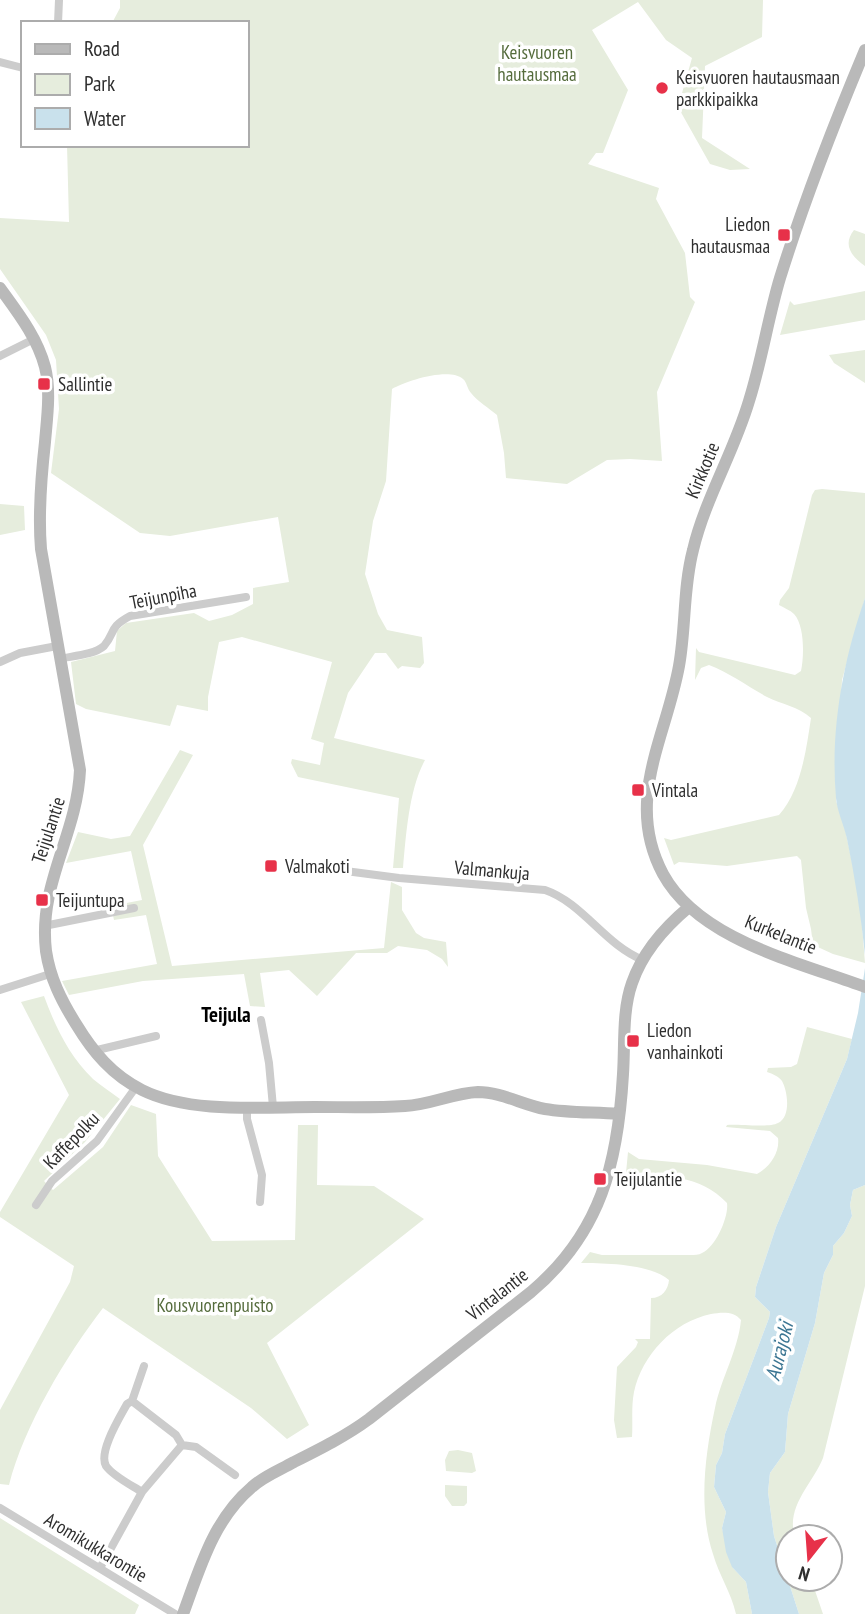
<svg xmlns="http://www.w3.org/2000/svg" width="865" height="1614" viewBox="0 0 865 1614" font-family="'PT Sans Narrow',sans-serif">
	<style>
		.green { fill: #e6eddd }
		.water { fill: #c9e1ec }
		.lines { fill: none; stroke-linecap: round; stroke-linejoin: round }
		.street { stroke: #ccc; stroke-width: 8 }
		.secondary { stroke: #b9b9b9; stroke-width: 12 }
		.poi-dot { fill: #e73149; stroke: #fff; stroke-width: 2.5 }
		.labels { text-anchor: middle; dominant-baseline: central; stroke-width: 7; stroke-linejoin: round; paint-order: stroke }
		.park-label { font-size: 19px; fill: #556c3c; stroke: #fff }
		.poi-label { font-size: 19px; fill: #2f2f2f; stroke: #fff; text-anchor: start }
		.street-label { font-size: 19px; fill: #2f2f2f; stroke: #fff }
		.neighbourhood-label { font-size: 21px; font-weight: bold; fill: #000; stroke: #fff }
		.water-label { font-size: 21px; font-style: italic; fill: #3c7693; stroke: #fff }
	</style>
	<rect width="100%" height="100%" fill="#fff"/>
	<path class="green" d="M120,0H763L762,37L705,66L702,138L750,169L730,170L710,164L678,107L692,58L666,40L638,2L592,30L628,90L603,153H596L588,164L659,188L656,199L685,253L690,297L695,302L657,392L662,461L630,459L607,460L567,484L506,478L504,453L497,415C489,408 478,402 471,393C467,389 467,382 463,379C449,367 406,381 392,389L386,481L373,521L365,574L378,614L387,630L422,637L424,663L420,668L402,666L398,669L386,653H375L348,693L334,738L425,760C409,789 406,835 403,868H393L399,798L298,777L291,763L292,759L320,765L324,743L311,739L332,662L242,637L219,642L208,697V711L177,705L170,726L86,709L76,704L71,662L115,651L117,631L126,623L194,613L209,621L232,615L253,604V588L289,582L278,517L170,536L140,533L51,473L59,409L56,360L46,335L0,269V218L69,222L67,145H247V23H112L120,8Z
		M854,230L865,234V266C852,257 842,245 854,230Z
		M865,291V320L780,335L790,301L794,305Z
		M865,350V383L834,363L829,355Z
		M822,489L865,493V598L842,680L836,801L844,824L860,900L865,963L833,954L809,943L812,937L811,929L806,908L801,860L797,856L727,866L679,862L674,865L664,838L671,840L779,815C801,790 806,751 811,718C799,707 781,704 767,697C747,686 730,673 709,665L701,668L695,680L696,648L699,652L795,675L801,671C804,657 805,626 794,614C790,610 784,608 779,605L780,600L789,588L812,495L815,490Z
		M0,504L24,506L25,530L0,535Z
		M180,750L193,755L143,845L172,966L384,948L391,882L402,887V910L416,933L424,938L446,942L448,967L442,959L427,950L398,946L387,953H356L317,996L289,970L260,973L265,1007L250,1006L244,974L143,981L69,995L62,981L157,964L146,915L114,920L111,906L142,900L131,851L66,863L78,832L111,839L130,836Z
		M44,996C55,1026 69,1056 93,1079C101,1086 111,1092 120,1099L85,1142L44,1181L53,1190L103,1147L131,1105L156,1114L158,1156L212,1241L295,1240L298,1125H318L317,1185L374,1186L424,1219L267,1343L309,1425L287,1439L251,1408L103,1308C66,1356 24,1426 9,1485L0,1484V1410L70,1282L74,1266L0,1217V1212L69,1095L21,1002Z
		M807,1027L852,1039L847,1059L776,1227L756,1287L755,1297L770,1312L769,1318L725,1434L722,1453L716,1465L714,1487L726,1512L722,1528L733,1568L746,1582L752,1614H736C731,1592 719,1575 713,1554C698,1509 705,1454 715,1408C721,1378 738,1351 741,1320C734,1311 722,1312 711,1314C673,1322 642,1355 634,1392C631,1407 633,1422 632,1437L617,1438L614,1420L617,1367L636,1347L638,1342L635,1339H650L651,1298C662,1298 668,1290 669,1280C651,1264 604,1263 581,1263L590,1252L602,1255H691C694,1255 699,1255 702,1253C716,1247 729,1216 727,1203C700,1174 663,1176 626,1173L628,1152L639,1159L707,1165L757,1174C770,1167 780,1152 778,1138L770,1131L726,1127L727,1125C739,1124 769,1128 778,1123C791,1117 788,1092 782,1081C778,1076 773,1074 767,1072L768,1068L791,1067L797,1064Z
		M865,1185V1286L823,1458C813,1483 785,1507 795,1537H788V1579H811L823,1614H799L774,1536L768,1492L770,1473L785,1452L788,1414L815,1323L824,1273L833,1255V1246L844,1233L852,1216L850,1205L853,1190Z
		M458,1450L472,1453L476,1471L472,1473L446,1471L445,1460L449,1451Z
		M445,1485L467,1486V1503L464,1506H452L445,1496Z
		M0,1518L139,1605L135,1614H0Z"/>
	<path class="water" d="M865,598V955C861,916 855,878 847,839C844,825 837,811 836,798C830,730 843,661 865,598Z
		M865,968V1185L853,1190L850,1205L852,1216L844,1233L833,1246V1255L824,1273L815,1323L788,1414L785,1452L770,1473L768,1492L774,1536L799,1614H752L746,1582L732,1567L726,1552L722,1528L726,1512L714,1487L716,1465L722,1453L725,1434L769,1318L770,1312L755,1297L756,1287L776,1227L847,1059L858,1013Z"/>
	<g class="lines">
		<path class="street" d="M58,23L59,0
			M0,62L23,68
			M0,356L34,339
			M59,659C72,656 94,655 104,646C116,632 108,628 130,616L246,597
			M0,662L20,653L57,646
			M315,867L399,878L545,890C583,903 605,945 643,960
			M44,926L134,908
			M0,990L50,974
			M261,1020L269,1063L273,1107
			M93,1051L156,1036
			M247,1106V1119L262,1175L260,1202
			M36,1205L52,1181L97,1141L136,1087
			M132,1401L144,1366
			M182,1445L196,1447L235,1475
			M0,1508L175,1614
			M100,1568L142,1492C131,1485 113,1476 106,1466C98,1452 120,1417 127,1404L132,1401L176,1435L182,1445L142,1492"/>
		<path class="secondary" d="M865,50C834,124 804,201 780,278C768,318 762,360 749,401C734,452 705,499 693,550C683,588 686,627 679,666C666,738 624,801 663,874C699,940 798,962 865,987
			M0,288C18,313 37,337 45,367C51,391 47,418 45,442C41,478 38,513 41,549L80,770C77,836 38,883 46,951C50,978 61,1000 76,1024C93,1052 112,1075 142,1090C190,1114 263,1107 315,1107C345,1107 375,1108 405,1106C430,1105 453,1093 478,1092C501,1092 523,1105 545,1109C569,1113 594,1112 619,1114
			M183,1614C200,1568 213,1520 252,1487C264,1476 280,1470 294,1462C320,1449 346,1436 369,1419L531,1292C601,1233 618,1163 623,1074C625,1045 622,1011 632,983C642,954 665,927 689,907"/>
	</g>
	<g class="poi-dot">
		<circle cx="662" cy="88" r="7"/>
		<rect x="777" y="228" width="14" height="14" rx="3.5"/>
		<rect x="37" y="377" width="14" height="14" rx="3.5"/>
		<rect x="631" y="783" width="14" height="14" rx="3.5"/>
		<rect x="264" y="859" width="14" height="14" rx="3.5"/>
		<rect x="35" y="893" width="14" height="14" rx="3.5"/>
		<rect x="626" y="1034" width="14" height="14" rx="3.5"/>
		<rect x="593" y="1172" width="14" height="14" rx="3.5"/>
	</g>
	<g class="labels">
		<g class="park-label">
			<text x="537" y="52">Keisvuoren<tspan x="537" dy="22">hautausmaa</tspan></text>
			<text x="215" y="1305">Kousvuorenpuisto</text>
		</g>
		<g class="poi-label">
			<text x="676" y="77">Keisvuoren hautausmaan<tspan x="676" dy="22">parkkipaikka</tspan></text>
			<text x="770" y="224" text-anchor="end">Liedon<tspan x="770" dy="22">hautausmaa</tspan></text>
			<text x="58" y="384">Sallintie</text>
			<text x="652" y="790">Vintala</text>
			<text x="285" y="866">Valmakoti</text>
			<text x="56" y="900">Teijuntupa</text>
			<text x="647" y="1030">Liedon<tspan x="647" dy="22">vanhainkoti</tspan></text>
			<text x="614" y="1179">Teijulantie</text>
		</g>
		<g class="street-label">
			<text transform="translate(702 470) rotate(-67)">Kirkkotie</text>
			<text transform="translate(163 596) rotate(-11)">Teijunpiha</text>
			<text transform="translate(48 830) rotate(-72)">Teijulantie</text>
			<text transform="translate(492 870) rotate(5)">Valmankuja</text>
			<text transform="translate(781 934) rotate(22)">Kurkelantie</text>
			<text transform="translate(71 1140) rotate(-46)">Kaffepolku</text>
			<text transform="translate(497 1294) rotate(-38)">Vintalantie</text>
			<text transform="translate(96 1547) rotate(31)">Aromikukkarontie</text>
		</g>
		<g class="neighbourhood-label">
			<text x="226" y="1014">Teijula</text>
		</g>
		<g class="water-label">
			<text transform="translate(779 1351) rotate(-76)">Aurajoki</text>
		</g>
	</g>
	<rect x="21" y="21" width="228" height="126" fill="#ffffff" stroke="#acacac" stroke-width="2"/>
	<rect x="35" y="44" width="35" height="10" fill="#b9b9b9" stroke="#acacac" stroke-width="2"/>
	<text x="84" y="56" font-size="21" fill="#2f2f2f">Road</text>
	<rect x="35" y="74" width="35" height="21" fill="#e6eddd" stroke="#acacac" stroke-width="2"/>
	<text x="84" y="91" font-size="21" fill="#2f2f2f">Park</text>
	<rect x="35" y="108" width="35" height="21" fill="#c9e1ec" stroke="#acacac" stroke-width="2"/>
	<text x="84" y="126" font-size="21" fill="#2f2f2f">Water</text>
	<g transform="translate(809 1558) rotate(197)"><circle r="33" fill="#ffffff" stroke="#acacac" stroke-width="2"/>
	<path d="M0-5L12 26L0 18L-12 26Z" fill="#e73149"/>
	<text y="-10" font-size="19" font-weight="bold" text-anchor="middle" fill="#2f2f2f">N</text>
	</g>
</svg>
